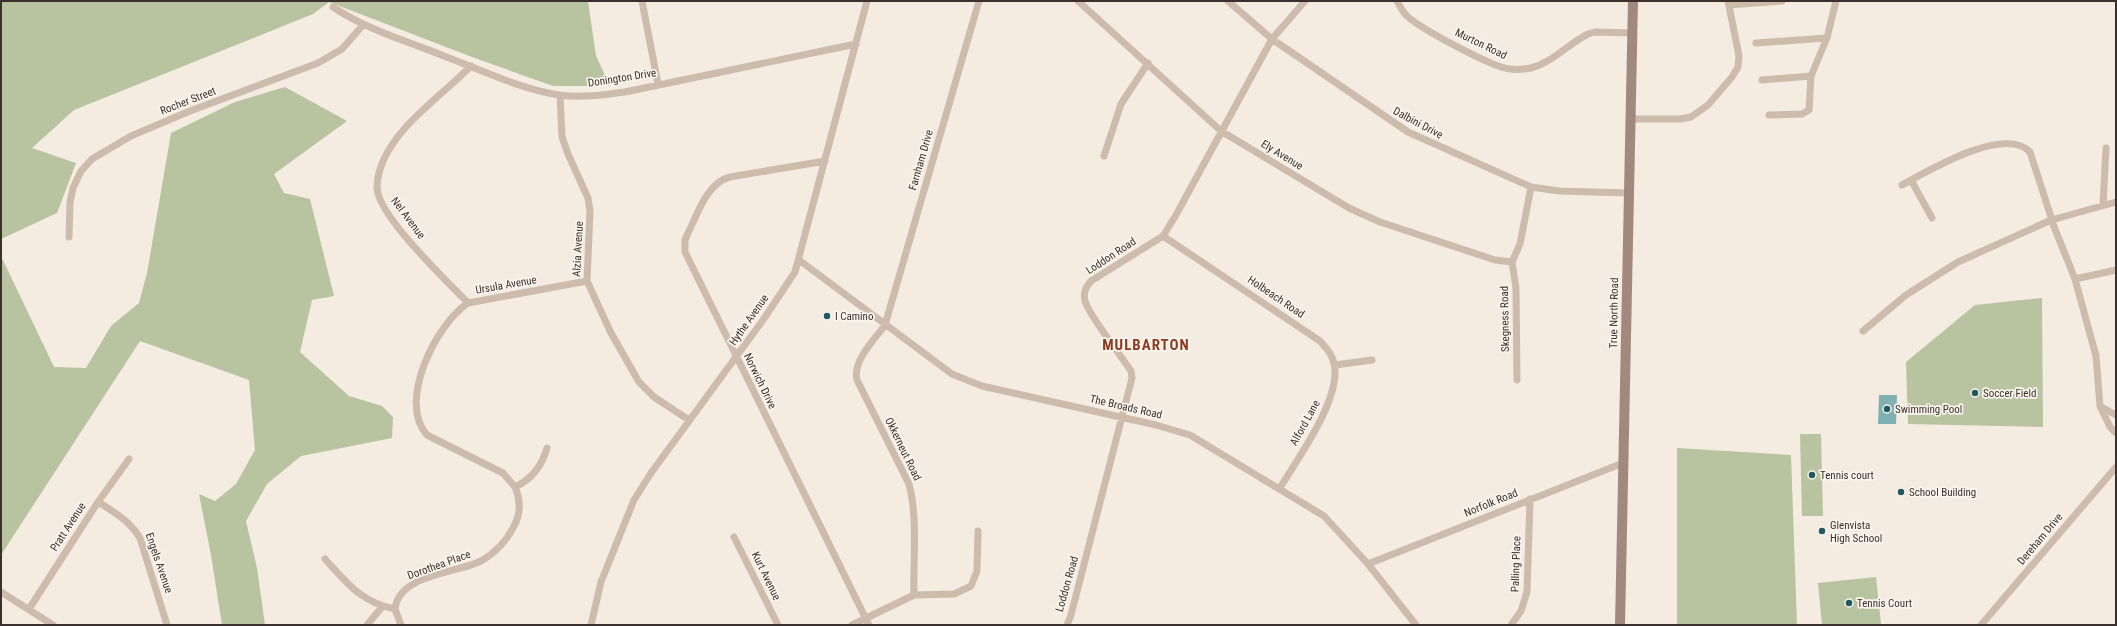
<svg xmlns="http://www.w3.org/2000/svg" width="2117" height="626" viewBox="0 0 2117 626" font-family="'Roboto Condensed',sans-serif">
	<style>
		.green { fill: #b8c4a0 }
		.water { fill: #7fb0b2 }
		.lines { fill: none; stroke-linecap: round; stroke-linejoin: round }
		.minor { stroke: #cdbbac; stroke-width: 7 }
		.secondary { stroke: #a18a7d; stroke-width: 10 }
		.poi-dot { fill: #1f5a5e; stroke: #fbf5ee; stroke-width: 1.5 }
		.labels { text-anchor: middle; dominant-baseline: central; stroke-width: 3.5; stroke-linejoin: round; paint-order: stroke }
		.street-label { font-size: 11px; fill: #3b302b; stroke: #fbf5ee }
		.poi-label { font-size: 11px; fill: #3b302b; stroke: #fbf5ee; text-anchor: start }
		.district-label { font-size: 15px; font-weight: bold; letter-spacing: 1px; fill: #8c3b22; stroke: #fbf5ee }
	</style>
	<rect width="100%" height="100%" fill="#f4ebe1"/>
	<path class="green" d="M1,1H588L596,56L610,86H553L472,57L329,2L313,14L74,110L32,148L76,163L57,213L1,239Z
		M285,87L347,121L274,174L284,193L310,199L334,296L312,300L300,352L349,396L382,406L393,417L392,438L301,456L267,484L246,521L257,568L265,625H222L211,555L199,494L215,501L236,484L255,450L249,380L140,341L1,555V256L54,367L86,368L111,326L139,303L147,273L171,133L235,102Z
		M2042,298L2043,427L1908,424L1906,362L1975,305Z
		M1800,434H1821L1823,516H1802Z
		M1677,448L1791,455L1797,625H1677Z
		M1876,577L1881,624L1822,625L1818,583Z"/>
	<path class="water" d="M1879,395H1897L1896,424H1878Z"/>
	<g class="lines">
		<path class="minor" d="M642,1L658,84
			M1078,1L1221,131L1349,208L1380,222L1495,260L1512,262
			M1228,1L1272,39L1408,132L1531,187L1559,191L1629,193
			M1397,1C1399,5 1402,10 1405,14C1416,27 1483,61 1501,67C1510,70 1521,70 1531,68C1553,62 1568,44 1588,34L1595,32L1633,33
			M1729,5L1782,1
			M333,7C367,30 407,41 444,56C481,70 520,89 559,95C581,98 603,95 625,92L856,44
			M1756,43L1827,38
			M1762,80L1811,76
			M560,95L562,137L568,154L588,198L590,211L587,281L611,333L639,382L654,397L689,420
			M1769,115L1802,114L1809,110L1811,76L1827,38L1836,1
			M1631,119H1680L1691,117L1708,105L1732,77L1738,67L1739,56L1728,1
			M1104,156L1121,104L1148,63
			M825,161L730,177C707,183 698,213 688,233L685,240V252L869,625
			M1911,180L1932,218
			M1902,185C1928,171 2004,125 2030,152L2051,217
			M2103,205L2106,148
			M2055,219L2116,202
			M2053,224L2075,279L2096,356L2100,406L2110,427L2116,433
			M1163,236L1320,341C1326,348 1333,355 1334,364C1342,398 1298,458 1280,488
			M69,237L70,202L73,188L81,171L92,159L131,136L190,111L318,63L342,49L363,25
			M799,260L952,374L982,386L1156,425L1190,435L1324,516L1368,564L1416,625
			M2075,279L2116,270
			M468,303C447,281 378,216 377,188C377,166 391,144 405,128C425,106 450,87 471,66
			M1863,331L1906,295L1958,262L2049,221
			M1335,365L1372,360
			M1517,380L1516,288L1512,262L1520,244L1531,187
			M2101,407L2116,415
			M515,487L503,473L427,435C397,402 436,324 468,303L587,281
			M98,502C114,512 130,521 140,538L167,625
			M734,537L778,625
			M325,559C347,583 362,603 395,609L401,625
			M1368,564L1623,463
			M1,592L53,625
			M914,595C913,560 918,518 909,484L857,380C852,361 875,339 885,325L979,1
			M29,609L98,502L129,459
			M395,609C399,574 455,574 481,561C495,553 507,540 514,526C521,513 521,501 515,487C532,479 542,466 547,448
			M367,625L382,607
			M591,625L601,582L634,500L651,473L763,320L795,272L867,1
			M852,625L914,595L954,594L971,586L977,571L978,531
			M1067,625L1071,615L1132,378L1131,371C1122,357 1088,314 1085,301C1083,292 1086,287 1091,281L1163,236L1176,215L1272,39L1305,1
			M1511,625L1521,611L1527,592L1530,499
			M1981,625L2116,467"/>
		<path class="secondary" d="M1620,625L1633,1"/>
	</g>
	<g class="poi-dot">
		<circle cx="827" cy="316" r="4"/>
		<circle cx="1975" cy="393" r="4"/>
		<circle cx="1887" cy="409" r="4"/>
		<circle cx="1812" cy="475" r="4"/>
		<circle cx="1901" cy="492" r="4"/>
		<circle cx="1822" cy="531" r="4"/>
		<circle cx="1849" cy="603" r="4"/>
	</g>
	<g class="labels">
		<g class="street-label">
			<text transform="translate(1481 44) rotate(26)">Murton Road</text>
			<text transform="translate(622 78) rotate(-9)">Donington Drive</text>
			<text transform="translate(188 101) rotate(-21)">Rocher Street</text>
			<text transform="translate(1418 123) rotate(28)">Dalbini Drive</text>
			<text transform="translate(1282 155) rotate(31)">Ely Avenue</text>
			<text transform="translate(921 160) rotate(-74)">Farnham Drive</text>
			<text transform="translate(408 218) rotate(53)">Nel Avenue</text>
			<text transform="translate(578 249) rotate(-87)">Alzia Avenue</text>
			<text transform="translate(1111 256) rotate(-33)">Loddon Road</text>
			<text transform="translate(506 285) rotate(-10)">Ursula Avenue</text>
			<text transform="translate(1276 297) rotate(34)">Holbeach Road</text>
			<text transform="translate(1614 313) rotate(-89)">True North Road</text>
			<text transform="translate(1505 319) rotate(-91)">Skegness Road</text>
			<text transform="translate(749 320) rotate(-55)">Hythe Avenue</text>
			<text transform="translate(760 381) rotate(64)">Norwich Drive</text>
			<text transform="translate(1126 407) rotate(13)">The Broads Road</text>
			<text transform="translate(1305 423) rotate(-61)">Alford Lane</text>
			<text transform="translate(903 449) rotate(64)">Okkerneut Road</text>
			<text transform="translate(1491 503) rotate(-22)">Norfolk Road</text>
			<text transform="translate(68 527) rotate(-57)">Pratt Avenue</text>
			<text transform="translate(2040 539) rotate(-50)">Dereham Drive</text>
			<text transform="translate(159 563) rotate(71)">Engels Avenue</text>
			<text transform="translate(1516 564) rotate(-88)">Palling Place</text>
			<text transform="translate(439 565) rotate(-20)">Dorothea Place</text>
			<text transform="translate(766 576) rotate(64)">Kurt Avenue</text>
			<text transform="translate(1067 584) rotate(-74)">Loddon Road</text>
		</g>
		<g class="poi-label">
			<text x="835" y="316">I Camino</text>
			<text x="1983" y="393">Soccer Field</text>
			<text x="1895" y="409">Swimming Pool</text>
			<text x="1820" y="475">Tennis court</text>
			<text x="1909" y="492">School Building</text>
			<text x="1830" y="525">Glenvista<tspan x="1830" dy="13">High School</tspan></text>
			<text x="1857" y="603">Tennis Court</text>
		</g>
		<g class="district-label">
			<text x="1146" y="345">MULBARTON</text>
		</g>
	</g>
	<rect width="2117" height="626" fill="none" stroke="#3b302b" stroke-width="4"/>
</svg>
